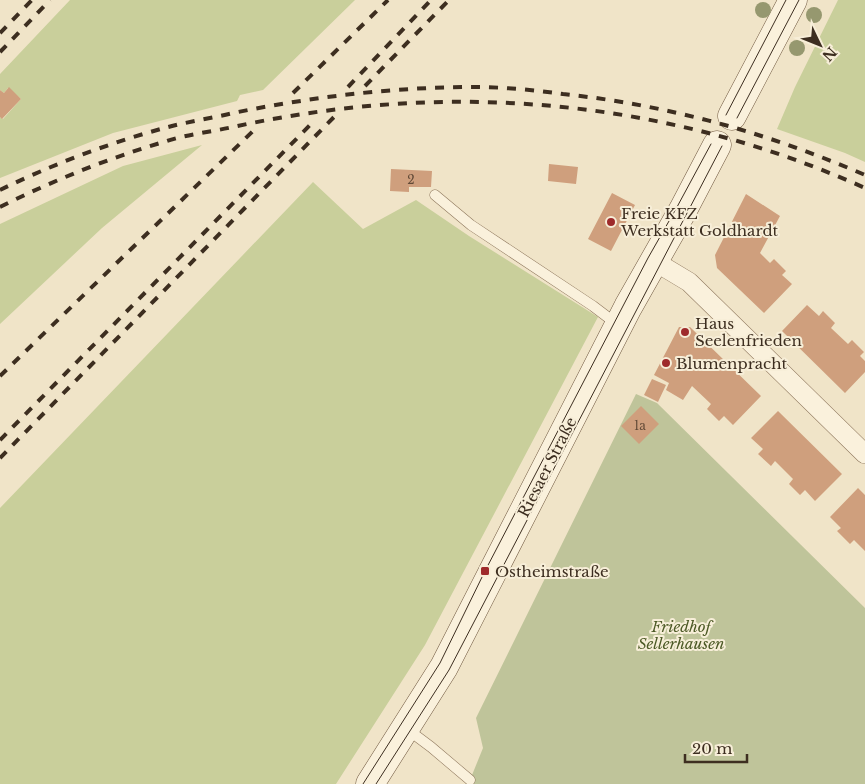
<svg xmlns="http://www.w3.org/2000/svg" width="865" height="784" viewBox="0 0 865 784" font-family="'Libre Baskerville',serif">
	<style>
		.green { fill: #c9cf9b }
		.cemetery { fill: #bfc49a }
		.building { fill: #cf9f7d }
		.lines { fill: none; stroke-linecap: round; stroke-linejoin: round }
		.lane-casing { stroke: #8d765c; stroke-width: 11 }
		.street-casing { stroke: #8d765c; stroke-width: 20 }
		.secondary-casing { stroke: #6f573f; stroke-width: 29 }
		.lane { stroke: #faf1dc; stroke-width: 10 }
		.street { stroke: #faf1dc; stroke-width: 19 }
		.secondary { stroke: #faf1dc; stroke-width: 28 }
		.tram { stroke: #3d2e20; stroke-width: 1 }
		.rail { stroke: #3d2e20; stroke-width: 4; stroke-dasharray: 9 9; stroke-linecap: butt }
		.tree { fill: #96986f }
		.poi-dot { fill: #9e2a2b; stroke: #f7eed8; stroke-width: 2 }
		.labels { text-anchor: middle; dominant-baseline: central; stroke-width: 4; stroke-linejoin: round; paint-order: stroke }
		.number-label { font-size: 12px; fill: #624a37 }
		.poi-label { font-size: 15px; fill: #3d2e20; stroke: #f7eed8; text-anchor: start }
		.street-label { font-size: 15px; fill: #3d2e20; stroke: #f7eed8 }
		.park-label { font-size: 15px; font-style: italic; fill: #4d5a26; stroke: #f7eed8 }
	</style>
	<rect width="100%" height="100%" fill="#f0e4c8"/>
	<path class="green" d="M70,0H355L263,90L240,95L237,101L113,133L0,178V117L3,119L21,99L8,88L4,93L0,90V74Z
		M838,0H865V162L845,153L777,129L795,87Z
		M202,145L102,228L0,324V224L123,166Z
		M313,182L363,229L416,200L469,236L598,317L425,645L336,784H0V508Z"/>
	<path class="cemetery" d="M636,394L657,403L865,608V784H465L470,780L483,748L476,718Z"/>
	<path class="building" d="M9,87L21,99L2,119L0,117V90L4,93Z
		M549,164L578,167L576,184L548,181Z
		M391,169L432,171L431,187H409V192L390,191Z
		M612,193L635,205L611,251L588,239Z
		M746,194L780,216L760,253L770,263L774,259L786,271L782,275L792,284L764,313L717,268L715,255Z
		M807,305L819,316L823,311L835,323L831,328L848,344L852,340L864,352L860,356L865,361V372L845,393L782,331Z
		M679,327H690L761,396L733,425L724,416L719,421L707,409L711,404L692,386L683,400L666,390L669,383L654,375Z
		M652,379L666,385L658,402L644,395Z
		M641,406L659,424L639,444L621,426Z
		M778,411L842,474L815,501L805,490L800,495L789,484L793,479L775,461L771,466L758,454L763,449L751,438Z
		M858,488L865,495V551L854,540L850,544L837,531L841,528L830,517Z"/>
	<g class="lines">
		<g class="lane-casing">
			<path id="lane" d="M435,195L471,225L593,306L618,325
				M407,729L431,747L470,780"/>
		</g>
		<g class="street-casing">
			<path id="street" d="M654,261L689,282L865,454"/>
		</g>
		<g class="secondary-casing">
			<path id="secondary" d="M732,116L793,0
				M370,784L444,667L628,307L683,210L717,145"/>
		</g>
		<use href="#lane" class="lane"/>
		<use href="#street" class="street"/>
		<use href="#secondary" class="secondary"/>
		<path class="tram" d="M726,115L786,0
			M737,118L799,0
			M363,784L440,663L485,571L648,258L677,207L711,144
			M376,784L449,670L722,146"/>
		<path class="rail" d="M0,33L32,0
			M0,52L50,0
			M365,86L449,0
			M348,87L431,0
			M293,93L388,0
			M0,190C53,164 114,141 172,126C192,121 213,118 233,113C312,97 393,87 474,87C503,87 534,90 563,94C668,105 768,133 865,175
			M0,207C54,180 109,158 167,141C188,134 211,132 233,127C447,80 664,98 865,188
			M0,376L253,131
			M0,440L315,120
			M0,458L334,117"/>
	</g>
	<g class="tree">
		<circle cx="763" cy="10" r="8"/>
		<circle cx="814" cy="15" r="8"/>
		<circle cx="797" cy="48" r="8"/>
	</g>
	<g class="poi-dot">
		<circle cx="611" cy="222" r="5"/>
		<circle cx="685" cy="332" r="5"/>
		<circle cx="666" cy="363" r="5"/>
		<rect x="480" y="566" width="10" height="10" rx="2.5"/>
	</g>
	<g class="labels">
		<g class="number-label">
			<text x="411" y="179">2</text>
			<text x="640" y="425">1a</text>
		</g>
		<g class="poi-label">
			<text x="621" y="213">Freie KFZ<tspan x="621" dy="17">Werkstatt Goldhardt</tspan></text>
			<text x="695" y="323">Haus<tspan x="695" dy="17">Seelenfrieden</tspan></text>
			<text x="676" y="363">Blumenpracht</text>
			<text x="495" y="571">Ostheimstraße</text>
		</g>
		<g class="street-label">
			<text transform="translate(547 467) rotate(-63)">Riesaer Straße</text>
		</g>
		<g class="park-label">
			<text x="681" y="626">Friedhof<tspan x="681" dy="17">Sellerhausen</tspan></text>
		</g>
	</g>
	<g transform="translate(820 45) rotate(133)" stroke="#f7eed8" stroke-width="4" paint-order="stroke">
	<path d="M0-4L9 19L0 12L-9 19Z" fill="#3d2e20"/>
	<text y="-8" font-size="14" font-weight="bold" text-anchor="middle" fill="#3d2e20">N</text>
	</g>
	<path d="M685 754v8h62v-8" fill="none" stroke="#3d2e20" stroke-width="2.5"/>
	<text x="692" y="754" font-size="15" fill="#3d2e20" stroke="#f7eed8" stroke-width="4" paint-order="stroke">20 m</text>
</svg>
